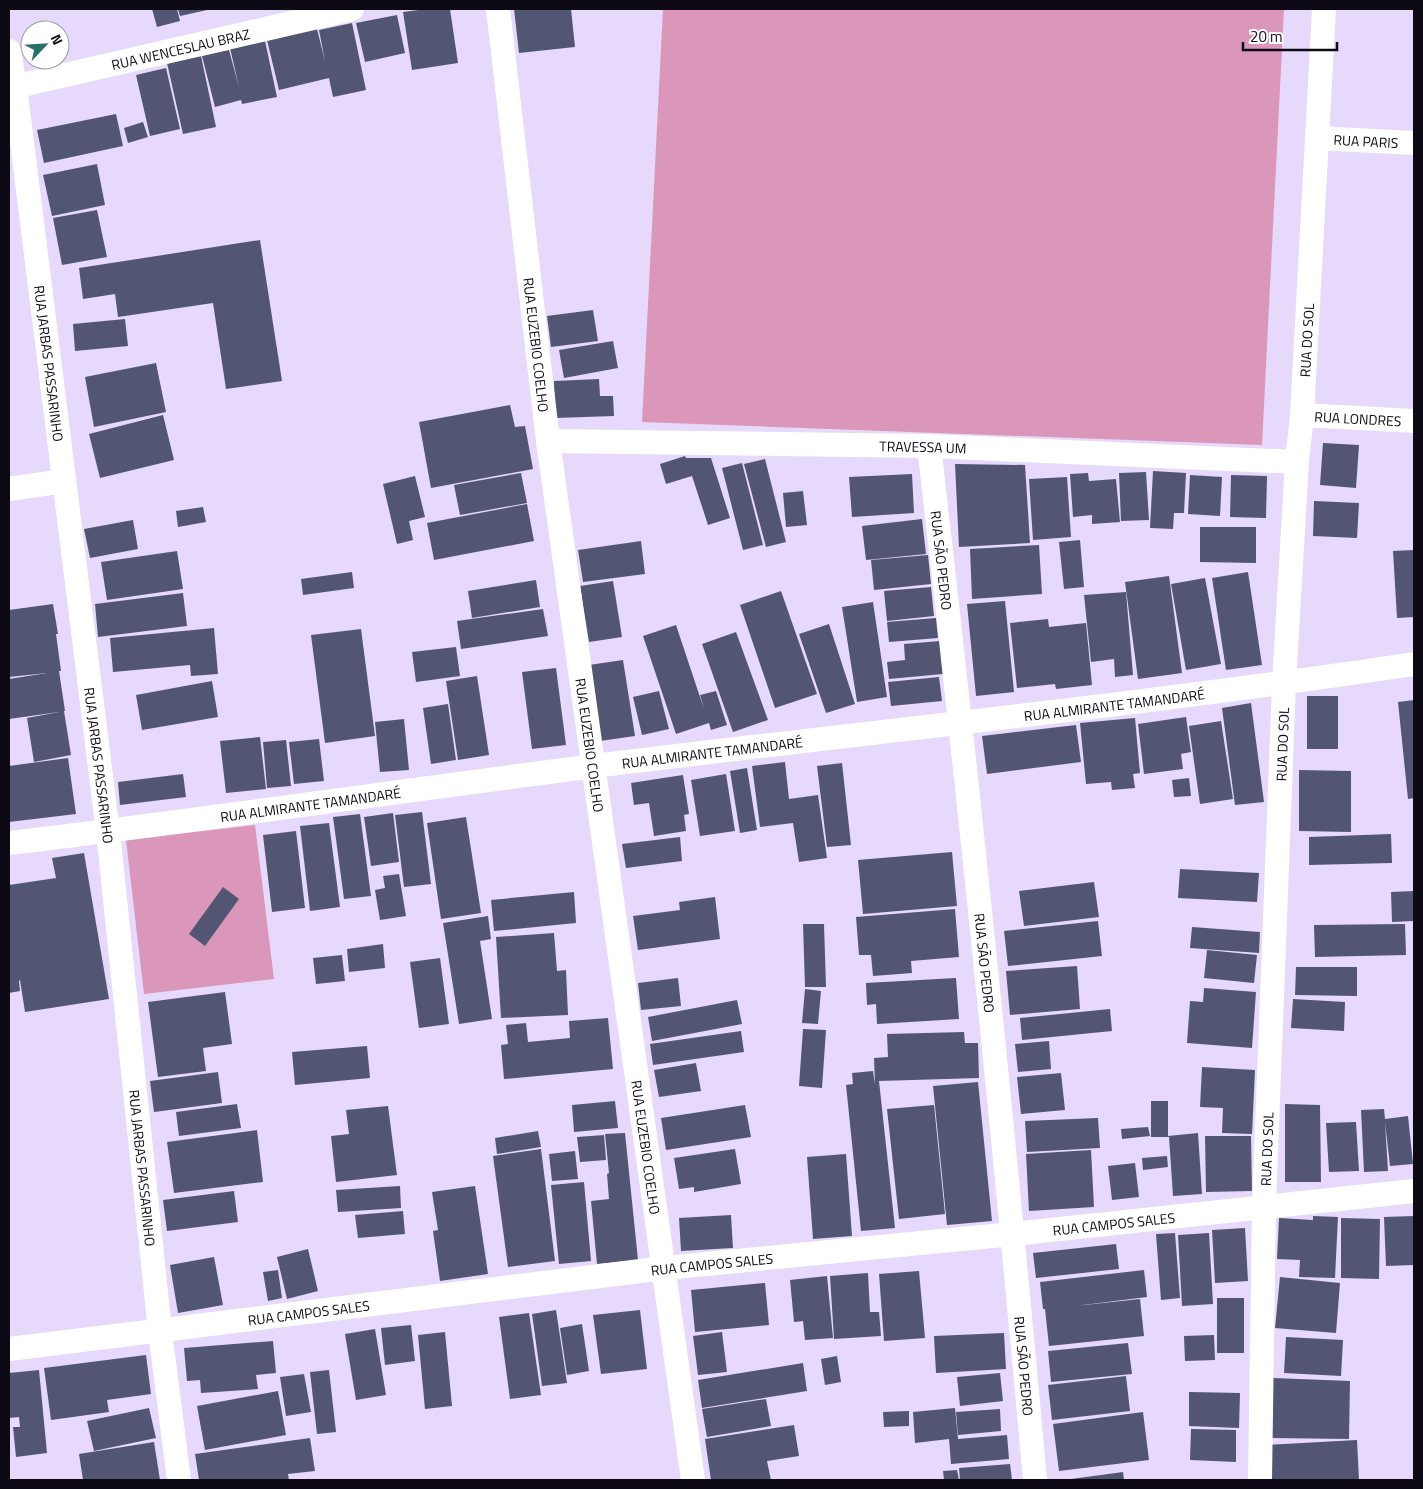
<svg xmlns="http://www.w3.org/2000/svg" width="1423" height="1489" viewBox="0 0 1423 1489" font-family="'Titillium Web',sans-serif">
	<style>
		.green { fill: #db97b9 }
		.building { fill: #535673 }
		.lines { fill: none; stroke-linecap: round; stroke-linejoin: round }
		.minor { stroke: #fff; stroke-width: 24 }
		.labels { text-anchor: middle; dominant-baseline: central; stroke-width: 5; stroke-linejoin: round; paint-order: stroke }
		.street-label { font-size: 14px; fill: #0e0a15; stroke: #fff }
	</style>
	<rect width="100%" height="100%" fill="#e6d9fb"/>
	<path class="green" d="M663,9H1284L1262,445L642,422Z
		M255,825L274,979L144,994L126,840Z"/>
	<path class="building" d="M152,9H177L180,21L157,27Z
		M178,9H207V10L180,16Z
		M426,9H450L458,63L412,70L403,12Z
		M514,9H571L575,47L519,53Z
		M397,15L405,53L365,62L356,23Z
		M352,23L366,90L333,97L329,78L279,90L267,40L317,29L325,61L319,30Z
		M265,41L277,97L242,104L241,100L215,107L202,56L229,50L239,87L230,48Z
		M201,56L216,127L183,134L167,63Z
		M166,68L180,129L150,136L136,75Z
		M116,114L123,146L44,163L37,130Z
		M143,122L148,137L128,143L124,128Z
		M97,164L105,205L52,216L43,175Z
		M97,210L107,257L62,265L53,218Z
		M260,240L282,381L226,389L213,303L118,317L115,294L83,299L79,268Z
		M593,310L598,341L551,347L547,316Z
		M125,319L128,346L75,351L73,324Z
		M613,341L618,368L564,378L559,350Z
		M156,363L166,412L94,427L85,377Z
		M599,379L600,396H613L614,416L555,418L554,381Z
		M510,405L515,427L525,426L533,469L431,488L419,422Z
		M163,415L174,460L100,478L89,434Z
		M1323,443L1359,445L1356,488L1320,485Z
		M685,456L686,458H711L730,518L708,525L692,476L666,484L660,464Z
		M765,459L786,542L766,547L744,464Z
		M742,463L763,545L743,550L722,468Z
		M955,464L1025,465L1030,543L959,547Z
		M1153,471L1186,473L1184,513H1174L1173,529L1150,528Z
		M1146,472L1149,520L1121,521L1119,473Z
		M521,473L527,503L460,515L454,485Z
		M1088,473L1089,481L1116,479L1120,522L1092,524V515L1073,517L1070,474Z
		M912,474L914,513L852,517L849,477Z
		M1190,475L1222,477L1220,516L1188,514Z
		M1231,475L1267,476L1266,518L1230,517Z
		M415,476L425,517L409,521L413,540L397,544L383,484Z
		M1067,477L1071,537L1033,540L1029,479Z
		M803,491L807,525L786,527L783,493Z
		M1314,501L1359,503L1357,538L1313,536Z
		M527,504L534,541L434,560L427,523Z
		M203,507L206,522L178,527L176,511Z
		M922,519L926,554L866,560L862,526Z
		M133,520L138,549L90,558L84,529Z
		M1200,527H1256V563L1200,562Z
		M1080,540L1084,587L1064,589L1059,542Z
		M641,541L645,574L583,582L578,550Z
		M1039,545L1042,594L972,599L970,549Z
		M1414,550V617L1397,618L1393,551Z
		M177,551L183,589L107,600L101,562Z
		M928,555L931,584L874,590L871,560Z
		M352,572L354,588L303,595L301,579Z
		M1248,572L1262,665L1226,670L1212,578Z
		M1169,576L1182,673L1138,679L1125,582Z
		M1205,578L1221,664L1186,670L1171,584Z
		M536,580L540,607L472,618L468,591Z
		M613,581L622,637L589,642L580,586Z
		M931,587L934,616L887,621L884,591Z
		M781,591L817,694L775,708L740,605Z
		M1126,592L1133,675L1115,677L1114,659L1091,662L1084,595Z
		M183,593L187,626L98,637L95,604Z
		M1005,601L1014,692L976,696L967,604Z
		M873,602L887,697L857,702L842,607Z
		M53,604L58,634H56L61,671H59L65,711H64L71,755L34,762L27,718L59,712L9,719V679L47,673L9,677V610Z
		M543,609L548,636L461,649L457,621Z
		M936,618L938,638L889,642L887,622Z
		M1048,619L1049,627L1086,623L1092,685L1056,689L1055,684L1017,688L1010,623Z
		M829,624L855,704L826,713L799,634Z
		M676,625L704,709L700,695L716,691L727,725L711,730L709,723L676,734L643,636Z
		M214,628L218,674L191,676L190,665L113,672L110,638Z
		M361,629L375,736L325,743L311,635Z
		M736,632L768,720L733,732L702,644Z
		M940,641L943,674L889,679L887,662L905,660L904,644Z
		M456,647L460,676L416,682L412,652Z
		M623,660L635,736L600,741L589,665Z
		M556,668L566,745L532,749L522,672Z
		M477,676L489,755L458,760L446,681Z
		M939,677L942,701L891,706L888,682Z
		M212,681L218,717L142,730L136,695Z
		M659,691L669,729L642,735L633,697Z
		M1307,696H1338V749H1307Z
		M1414,700V798L1408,799L1398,702Z
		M1251,703L1264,802L1235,805L1222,708Z
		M448,704L456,760L431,764L423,708Z
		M1186,717L1191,752L1181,754L1183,769L1144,774L1138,724Z
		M1135,718L1140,773L1133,774L1135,788L1112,790L1111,782L1086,784L1080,723Z
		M404,719L409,770L380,772L375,722Z
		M1221,721L1233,799L1200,804L1189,726Z
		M1076,725L1081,762L987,774L982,736Z
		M260,737L266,789L226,793L220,741Z
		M319,739L324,781L294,784L289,742Z
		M286,740L291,786L267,788L263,742Z
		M68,758L76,814L9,822V766Z
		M785,762L789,799L818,795L827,858L799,862L793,823L760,827L752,766Z
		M842,763L851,845L827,847L817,766Z
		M747,768L757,830L740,833L730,771Z
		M1299,770L1351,771V832L1299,831Z
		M183,774L186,797L120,805L118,782Z
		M726,774L735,831L700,836L691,780Z
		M683,775L689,814L684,815L686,831L654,836L649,803L634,805L631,783Z
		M1189,778L1191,796L1174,797L1172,780Z
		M422,812L431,884L404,887L395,815Z
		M393,813L399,862L371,866L364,817Z
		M360,814L371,896L344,899L333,817Z
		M466,817L481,913L441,919L427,823Z
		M329,823L340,907L310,911L300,826Z
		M296,831L305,908L272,912L263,835Z
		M1391,834L1392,863L1309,865V837Z
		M680,837L682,861L626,868L622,844Z
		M952,852L957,906L863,914L858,860Z
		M84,853L109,999L25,1012L20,980L19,981L20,991L9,993V885L56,878L52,858Z
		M1180,869L1259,873L1257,902L1178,898Z
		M399,874L406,916L380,920L375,890L385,888L383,876Z
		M1094,882L1099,917L1024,926L1019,891Z
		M223,887L239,899L205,946L189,934Z
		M1414,891V921L1392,922L1391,892Z
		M574,892L576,923L494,931L491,900Z
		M715,897L720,939L638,950L633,916L680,910L679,902Z
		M955,909L959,957L911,961L912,973L873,976L871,955H859L856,917Z
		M488,916L491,939L480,941L492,1019L459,1024L443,923Z
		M1098,921L1102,956L1008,966L1004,931Z
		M803,924H824L826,987H805Z
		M1405,924L1406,955L1315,957L1314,925Z
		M1192,927L1260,932L1259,953L1190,948Z
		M554,933L557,971L566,970L568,1015L501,1018L496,937Z
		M383,944L385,968L349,972L347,949Z
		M1207,950L1257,955L1254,983L1204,978Z
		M342,955L345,981L316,984L313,958Z
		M440,958L449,1024L419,1028L410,962Z
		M1077,966L1080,1009L1010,1015L1006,971Z
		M1296,967H1357V996L1295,995Z
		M678,978L681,1006L641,1010L638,983Z
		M956,978L959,1019L877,1024L876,1004L867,1005L866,983Z
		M1204,988L1256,992L1252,1048L1187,1043L1190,1001L1203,1002Z
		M805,989L821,991L818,1024L802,1023Z
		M225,992L232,1044L203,1048L206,1071L158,1077L148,1002Z
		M1293,999L1345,1002L1344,1031L1291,1028Z
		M737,1000L742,1024L652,1041L648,1017Z
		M1110,1009L1112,1031L1022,1040L1020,1018Z
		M608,1018L613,1069L504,1079L501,1045L508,1044L506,1025L526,1023L528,1042L570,1038L569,1021Z
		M803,1029L826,1030L822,1088L799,1086Z
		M741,1031L744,1052L653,1065L650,1044Z
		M964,1032L965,1043H978L979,1078L879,1081L895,1228L861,1231L846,1085L853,1084L852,1073L873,1071L875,1084L874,1058L888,1057L887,1034Z
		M1049,1041L1051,1069L1018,1072L1015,1044Z
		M367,1046L370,1078L295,1085L292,1052Z
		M696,1063L701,1091L659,1097L654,1070Z
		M1202,1067L1255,1070L1252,1134L1222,1133L1223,1108L1200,1107Z
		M218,1072L222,1103L154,1112L150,1081Z
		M1061,1073L1065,1110L1021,1114L1017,1077Z
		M978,1082L992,1221L947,1225L933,1086Z
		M615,1101L618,1128L574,1132L572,1105Z
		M1151,1101H1168V1136L1198,1133L1202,1194L1173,1196L1169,1137H1151Z
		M237,1104L241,1128L179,1136L176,1112Z
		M1285,1104L1320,1105L1321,1182H1285Z
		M745,1105L751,1137L666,1150L661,1118Z
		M934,1105L945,1214L899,1219L887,1109Z
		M388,1106L397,1175L336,1182L331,1136L349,1134L346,1110Z
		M1384,1109L1385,1119L1408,1116L1413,1164L1390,1166L1385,1122L1388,1171L1364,1172L1361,1110Z
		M1098,1118L1100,1148L1027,1152L1025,1121Z
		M1356,1122L1359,1171L1329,1172L1326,1123Z
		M1148,1127L1150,1136L1122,1139L1121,1129Z
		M257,1130L263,1182L174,1193L167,1142Z
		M538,1131L541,1147L497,1154L495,1138Z
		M625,1133L638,1260L597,1264L591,1201L609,1199L607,1174L609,1173L605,1134Z
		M604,1135L606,1160L580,1162L577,1137Z
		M1205,1136H1251L1252,1191L1206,1192Z
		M541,1149L555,1261L508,1267L493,1156Z
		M735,1149L741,1184L694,1192V1187L679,1189L674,1158Z
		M1091,1150L1094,1207L1029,1211L1026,1154Z
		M575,1151L578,1179L552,1181L549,1154Z
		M846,1154L852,1236L813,1239L807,1157Z
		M1167,1156L1168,1167L1143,1170L1142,1158Z
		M1135,1163L1139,1197L1112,1200L1108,1166Z
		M584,1182L591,1261L559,1264L551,1185Z
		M400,1186L401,1208L338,1212L336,1190Z
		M475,1186L488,1274L440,1281L433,1231L438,1230L432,1192Z
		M234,1191L238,1222L167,1231L163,1200Z
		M403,1211L405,1234L358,1238L355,1215Z
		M731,1215L733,1248L681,1251L679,1218Z
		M1313,1216L1338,1217L1335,1278L1299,1277L1300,1260L1277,1259L1279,1218L1313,1220Z
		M1414,1216V1265L1386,1266L1384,1217Z
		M1341,1218L1380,1219L1379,1279L1341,1278Z
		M1245,1228L1248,1281L1215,1283L1212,1230Z
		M1175,1233L1180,1298L1161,1300L1156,1234Z
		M1209,1233L1213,1304L1182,1306L1178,1235Z
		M1116,1244L1119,1269L1036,1278L1033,1253Z
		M308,1249L318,1291L287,1299L277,1257Z
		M214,1257L223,1305L178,1313L170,1265Z
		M278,1270L282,1298L268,1301L263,1272Z
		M1144,1270L1147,1297L1075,1306L1140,1299L1144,1336L1049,1346L1045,1309H1043L1040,1282Z
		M919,1271L925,1338L884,1341L879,1274Z
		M868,1273L870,1312H879L881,1336L834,1339L830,1276Z
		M827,1276L833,1338L805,1340L803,1321L794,1322L790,1280Z
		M1280,1277L1340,1283L1336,1333L1275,1328Z
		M765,1283L769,1325L695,1332L691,1290Z
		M1217,1298H1244V1353H1217Z
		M556,1310L567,1383L542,1386L532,1314Z
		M640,1310L647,1369L601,1374L593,1315Z
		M529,1313L541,1395L510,1399L499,1317Z
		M582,1324L589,1371L567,1375L560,1328Z
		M411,1325L415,1361L385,1365L381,1328Z
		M375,1329L386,1395L356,1400L345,1334Z
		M445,1332L452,1406L425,1409L418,1335Z
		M722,1332L727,1372L698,1375L693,1336Z
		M1004,1333L1006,1369L936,1373L934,1336Z
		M1214,1335L1215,1360L1185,1361L1184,1336Z
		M1286,1337L1343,1340L1341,1376L1284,1373Z
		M273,1341L276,1373L256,1375L258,1389L201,1393L200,1380L187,1381L184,1348Z
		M1128,1343L1132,1374L1051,1382L1048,1351Z
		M146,1355L151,1394L107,1400L109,1412L51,1420L44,1368Z
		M837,1356L841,1382L825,1385L821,1359Z
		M803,1363L807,1391L702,1408L698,1380Z
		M39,1370L47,1453L16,1457L13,1427H20L19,1417L9,1418V1373Z
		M329,1370L336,1432L317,1434L310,1372Z
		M1000,1373L1003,1401L960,1406L957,1377Z
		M304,1374L311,1412L286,1416L280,1377Z
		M1126,1376L1130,1411L1052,1420L1048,1385Z
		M1273,1378L1350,1381L1349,1439L1272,1438Z
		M278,1391L286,1435L205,1450L197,1406Z
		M1189,1392L1240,1393L1239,1428L1189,1426Z
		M766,1399L771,1426L707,1437L702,1409Z
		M149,1408L156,1438L94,1451L87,1421Z
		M955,1408L958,1439L1007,1435L1009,1459L951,1464L949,1439L915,1443L913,1412Z
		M1000,1409L1001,1431L958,1435L956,1412Z
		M909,1411V1426L884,1427L883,1412Z
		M1143,1412L1149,1460L1059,1471L1053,1424Z
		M794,1425L799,1456L767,1461L771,1480H711L705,1439Z
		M1191,1429L1236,1430V1462L1190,1460Z
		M310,1438L315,1471L288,1474L289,1480H199L195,1454Z
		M1357,1440L1359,1480H1267L1265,1445Z
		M154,1442L160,1480H83L79,1454Z
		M1010,1464L1012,1480H960L959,1468Z
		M957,1470L959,1480H944L943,1471Z
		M1123,1472L1124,1480H1071V1479Z"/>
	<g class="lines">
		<g class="minor">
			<path id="s1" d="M498,9L548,441L693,1480"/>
			<path id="s2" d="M9,51L15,86L108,832L160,1331L179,1480"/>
			<path id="s3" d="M9,88L352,9"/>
			<path id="s4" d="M1317,138L1414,143"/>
			<path id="s5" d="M1302,415L1414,421"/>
			<path id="s6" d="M548,441L929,446L1297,462"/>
			<path id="s7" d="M929,446C969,791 1004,1135 1035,1480"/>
			<path d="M9,489L64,481"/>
			<path id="s8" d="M9,843C204,820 399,791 595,766C868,732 1142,705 1414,664"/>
			<path id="s9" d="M9,1349L665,1268L1013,1234L1414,1191"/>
			<path id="s10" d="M1260,1480L1264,1206L1284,683L1297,462L1302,415L1324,9"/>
		</g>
	</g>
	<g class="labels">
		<g class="street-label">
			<text stroke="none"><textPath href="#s3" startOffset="176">RUA WENCESLAU BRAZ</textPath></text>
			<text stroke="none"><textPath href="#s4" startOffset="49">RUA PARIS</textPath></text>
			<text stroke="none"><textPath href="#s10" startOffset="1141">RUA DO SOL</textPath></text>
			<text stroke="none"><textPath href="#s1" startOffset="338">RUA EUZEBIO COELHO</textPath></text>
			<text stroke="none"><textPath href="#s2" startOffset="315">RUA JARBAS PASSARINHO</textPath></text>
			<text stroke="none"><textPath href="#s5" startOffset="56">RUA LONDRES</textPath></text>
			<text stroke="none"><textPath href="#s6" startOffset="375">TRAVESSA UM</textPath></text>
			<text stroke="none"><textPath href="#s7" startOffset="115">RUA SÃO PEDRO</textPath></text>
			<text stroke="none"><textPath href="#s8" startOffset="1114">RUA ALMIRANTE TAMANDARÉ</textPath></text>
			<text stroke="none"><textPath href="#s10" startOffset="736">RUA DO SOL</textPath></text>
			<text stroke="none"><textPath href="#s1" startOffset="742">RUA EUZEBIO COELHO</textPath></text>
			<text stroke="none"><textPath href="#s8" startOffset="709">RUA ALMIRANTE TAMANDARÉ</textPath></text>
			<text stroke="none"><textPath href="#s2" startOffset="720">RUA JARBAS PASSARINHO</textPath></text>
			<text stroke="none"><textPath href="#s8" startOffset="304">RUA ALMIRANTE TAMANDARÉ</textPath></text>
			<text stroke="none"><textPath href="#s7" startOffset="520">RUA SÃO PEDRO</textPath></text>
			<text stroke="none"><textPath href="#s1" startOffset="1148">RUA EUZEBIO COELHO</textPath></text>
			<text stroke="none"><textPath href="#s10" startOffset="331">RUA DO SOL</textPath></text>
			<text stroke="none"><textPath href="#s2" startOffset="1125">RUA JARBAS PASSARINHO</textPath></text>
			<text stroke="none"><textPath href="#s9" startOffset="1112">RUA CAMPOS SALES</textPath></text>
			<text stroke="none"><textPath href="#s9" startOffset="708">RUA CAMPOS SALES</textPath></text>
			<text stroke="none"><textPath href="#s9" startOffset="302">RUA CAMPOS SALES</textPath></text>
			<text stroke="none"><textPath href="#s7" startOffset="925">RUA SÃO PEDRO</textPath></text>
		</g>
	</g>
	<rect width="1423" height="1489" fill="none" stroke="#0e0a15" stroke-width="20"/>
	<g transform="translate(45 45) rotate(65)"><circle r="24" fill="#ffffff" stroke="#9f9da1"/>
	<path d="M0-4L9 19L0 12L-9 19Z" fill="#28716a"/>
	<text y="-8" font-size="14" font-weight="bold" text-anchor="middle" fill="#0e0a15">N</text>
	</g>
	<path d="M1243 42v8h94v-8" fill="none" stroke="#0e0a15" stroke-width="2.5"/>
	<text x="1250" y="42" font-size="15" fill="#0e0a15" stroke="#ffffff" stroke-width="4" paint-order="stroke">20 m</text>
</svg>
